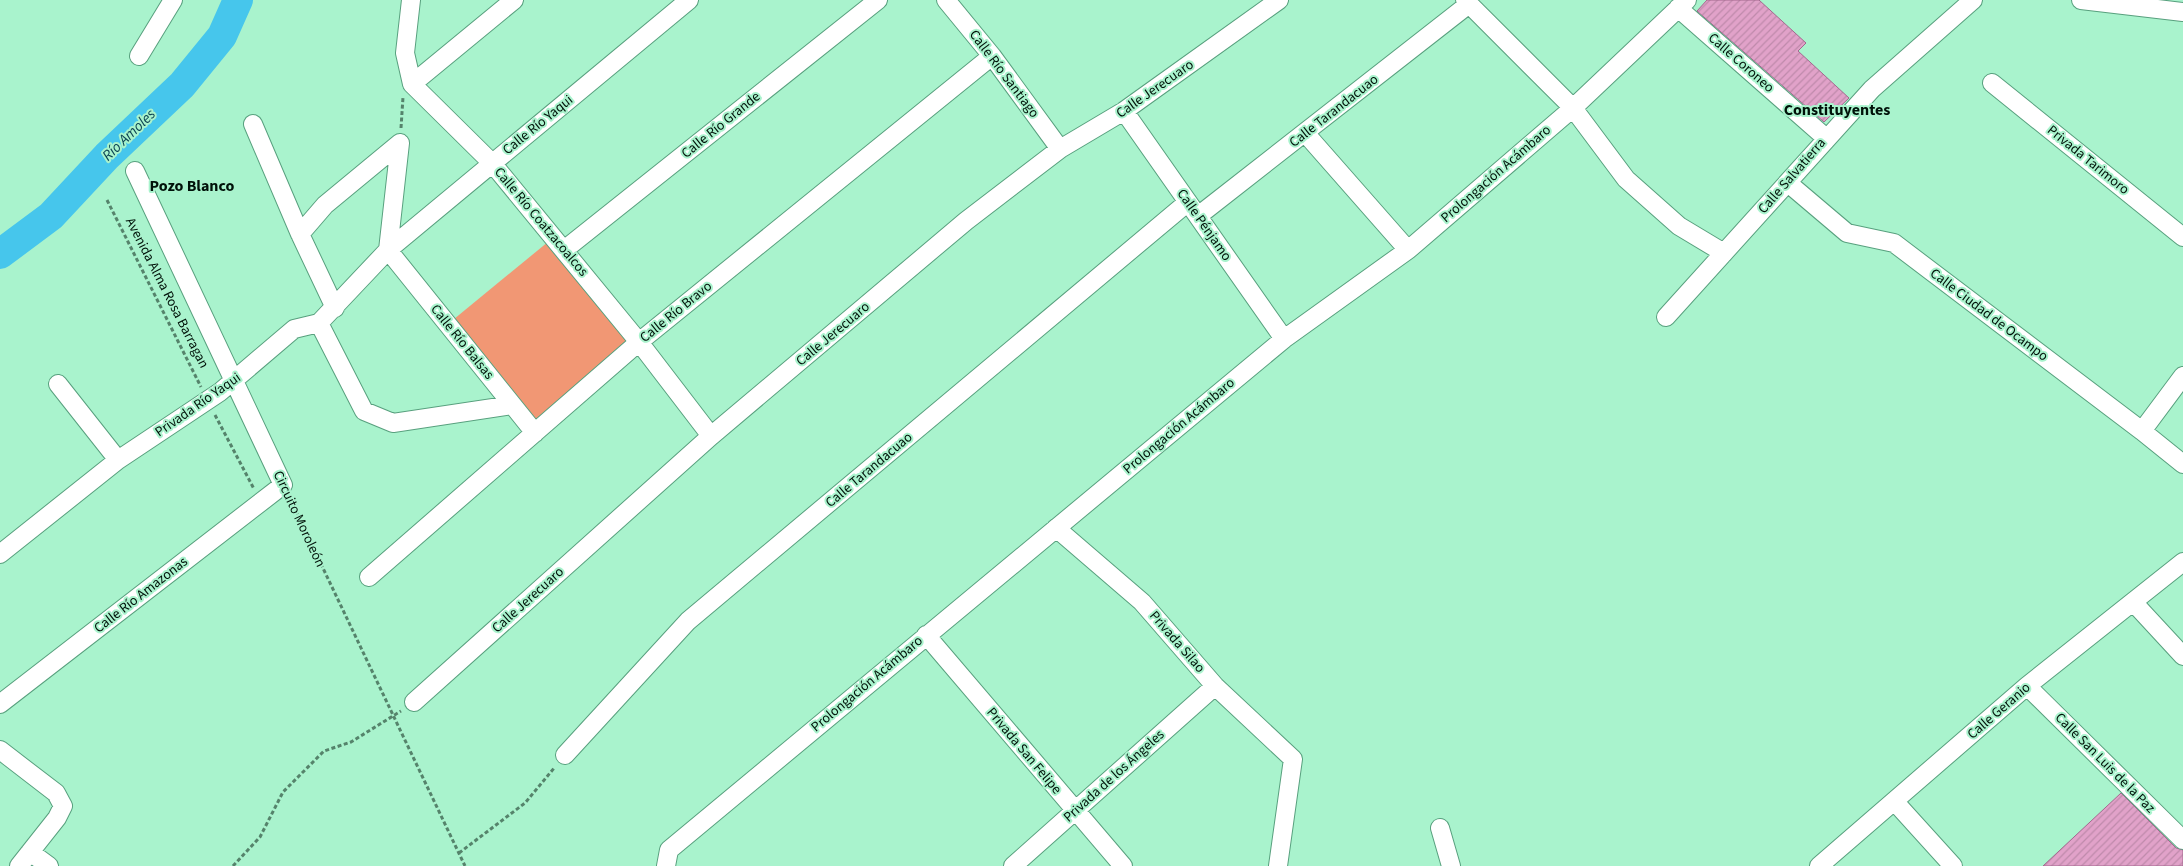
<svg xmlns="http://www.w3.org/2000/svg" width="2183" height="866" viewBox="0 0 2183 866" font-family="'Source Sans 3',sans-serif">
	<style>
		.pitch { fill: #f19774 }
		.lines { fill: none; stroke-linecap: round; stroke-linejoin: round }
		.river { stroke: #46c6ec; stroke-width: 30 }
		.building { fill: url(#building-hatch); stroke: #a3688e }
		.street-casing { stroke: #58a07e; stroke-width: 20 }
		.path { stroke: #55836b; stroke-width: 3; stroke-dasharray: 4 2.5; stroke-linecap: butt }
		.street { stroke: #fff; stroke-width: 18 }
		.labels { text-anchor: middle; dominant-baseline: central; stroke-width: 4; stroke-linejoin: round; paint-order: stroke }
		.street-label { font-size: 14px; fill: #001209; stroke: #a9f3cd }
		.water-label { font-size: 15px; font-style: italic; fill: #0d4454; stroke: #a9f3cd }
		.quarter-label { font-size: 16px; font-weight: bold; fill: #001209; stroke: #a9f3cd }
	</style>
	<defs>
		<pattern id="building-hatch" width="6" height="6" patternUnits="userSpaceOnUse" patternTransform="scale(1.25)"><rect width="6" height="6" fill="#e1a2c9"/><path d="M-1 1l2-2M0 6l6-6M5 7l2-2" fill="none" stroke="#bf8aab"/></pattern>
	</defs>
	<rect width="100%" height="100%" fill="#a9f3cd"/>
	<path class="pitch" d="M554,237L639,342L535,433L448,324Z"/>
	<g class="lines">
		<path class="river" d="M0,254L51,216L107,156L182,85L222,36L238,0"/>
	</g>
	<path class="building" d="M1707,0H1759L1806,43L1798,51L1849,98L1824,122L1697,11Z
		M2121,793L2176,848L2183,850V866H2043Z"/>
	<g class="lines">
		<g class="street-casing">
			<path id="street" d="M411,0L405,53L412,84L492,163L639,342L711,436
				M946,0L992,56L1060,149
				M1465,0L1573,108L1626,179L1679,226L1724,253
				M2081,0L2183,12
				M1678,8L1826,138
				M139,56L173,0
				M1992,83L2183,237
				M412,84L514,0
				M1124,111L1284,339
				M253,124L300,234L335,308
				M1306,134L1408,250
				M1788,183L1847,233L1894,243L2142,431L2183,464
				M1198,216L1469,4
				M300,234L325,205L400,143
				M388,250L535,433
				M388,250L400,143
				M564,250L878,0
				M1666,317L1872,89L1973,0
				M319,323L364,411L393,423L512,405
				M58,384L118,460
				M2142,431L2183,376
				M1056,528L1142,602L1215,686L1293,759L1278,866
				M0,554L118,460L220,392L294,329L319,323L388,250L689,0
				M369,577L639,342L992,56
				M2134,603L2183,656
				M926,635L1123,866
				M2027,686L2183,840
				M414,702L711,436L966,221L1060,149L1124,111L1279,0
				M0,704L283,485L135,171
				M0,750L56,793L63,806L57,818L19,866
				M565,755L688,621L1188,202
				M1895,802L1953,866
				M1440,828L1451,866
				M30,852L49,866
				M666,866L669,850L1284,339L1408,250L1573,108L1687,0
				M1013,866L1215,686
				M1819,866L2027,686L2183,562"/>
		</g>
		<path class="path" d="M401,128L403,97
			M107,200L201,387
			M215,415L254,489
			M290,499L465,866
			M459,853L525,803L555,767
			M233,866L260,837L283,792L324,751L351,742L401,711"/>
		<use href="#street" class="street"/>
	</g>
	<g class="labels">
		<g class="street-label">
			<text transform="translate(1741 63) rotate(41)">Calle Coroneo</text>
			<text transform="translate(1004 74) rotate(53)">Calle Río Santiago</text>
			<text transform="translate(1155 89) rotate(-35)">Calle Jerecuaro</text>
			<text transform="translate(1334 111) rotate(-38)">Calle Tarandacuao</text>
			<text transform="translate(538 125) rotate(-39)">Calle Río Yaqui</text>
			<text transform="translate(721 125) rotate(-39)">Calle Río Grande</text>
			<text transform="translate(2088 160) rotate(39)">Privada Tarimoro</text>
			<text transform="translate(1496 174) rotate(-41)">Prolongación Acámbaro</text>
			<text transform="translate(1792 176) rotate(-49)">Calle Salvatierra</text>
			<text transform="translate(541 222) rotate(50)">Calle Río Coatzacoalcos</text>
			<text transform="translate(1204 225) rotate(55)">Calle Pénjamo</text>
			<text transform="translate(167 293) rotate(63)">Avenida Alma Rosa Barragan</text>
			<text transform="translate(676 312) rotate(-39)">Calle Río Bravo</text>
			<text transform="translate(1989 315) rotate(37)">Calle Ciudad de Ocampo</text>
			<text transform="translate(833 334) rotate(-40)">Calle Jerecuaro</text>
			<text transform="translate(462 342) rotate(51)">Calle Río Balsas</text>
			<text transform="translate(198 405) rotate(-35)">Privada Río Yaqui</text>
			<text transform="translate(1179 426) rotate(-40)">Prolongación Acámbaro</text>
			<text transform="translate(869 470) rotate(-40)">Calle Tarandacuao</text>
			<text transform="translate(299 519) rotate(65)">Circuito Moroleón</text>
			<text transform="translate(141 595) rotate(-38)">Calle Río Amazonas</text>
			<text transform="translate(528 600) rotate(-42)">Calle Jerecuaro</text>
			<text transform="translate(1177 642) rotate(49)">Privada Silao</text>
			<text transform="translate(867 684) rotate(-40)">Prolongación Acámbaro</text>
			<text transform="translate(1999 711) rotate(-41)">Calle Geranio</text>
			<text transform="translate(1024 751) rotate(50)">Privada San Felipe</text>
			<text transform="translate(2105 763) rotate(45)">Calle San Luis de la Paz</text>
			<text transform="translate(1114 776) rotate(-42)">Privada de los Ángeles</text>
		</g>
		<g class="water-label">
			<text transform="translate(129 135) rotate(-44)">Río Amoles</text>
		</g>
		<g class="quarter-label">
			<text x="1837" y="110">Constituyentes</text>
			<text x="192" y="186">Pozo Blanco</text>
		</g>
	</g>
</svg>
